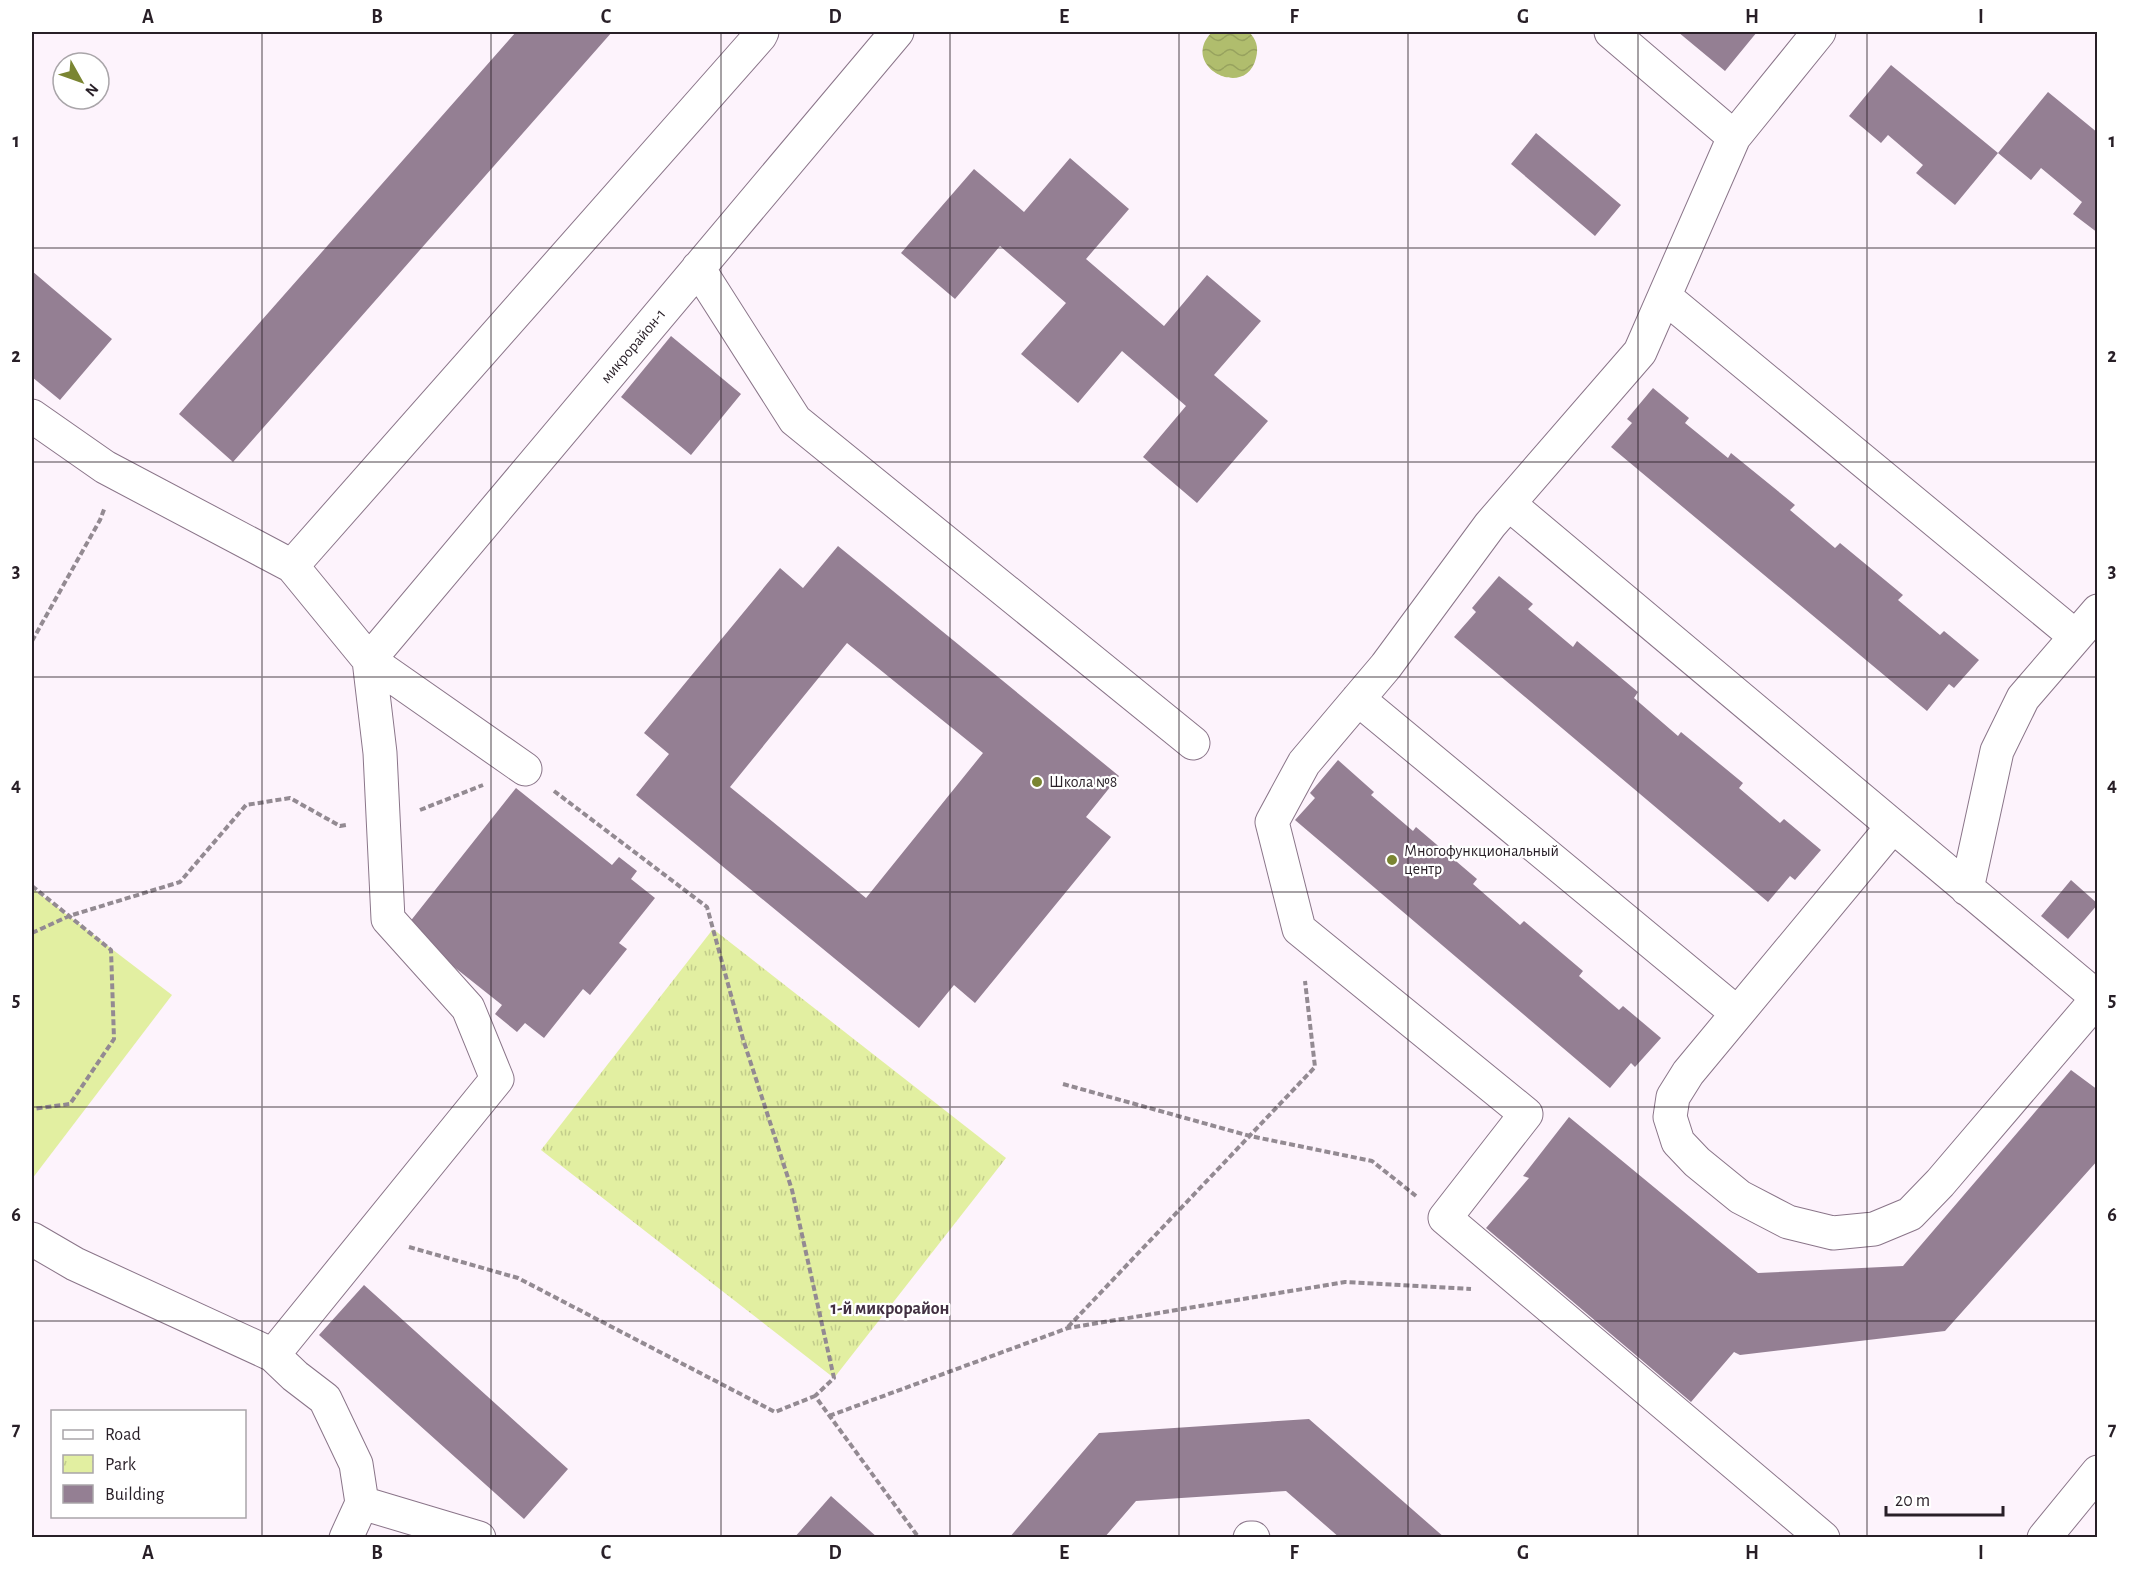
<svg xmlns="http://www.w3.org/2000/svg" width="2129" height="1569" viewBox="0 0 2129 1569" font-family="'Alegreya Sans',sans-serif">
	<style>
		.grass { fill: #e2efa1 }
		.park { fill: url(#park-tufts) }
		.water { fill: url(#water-waves) }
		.building { fill: #947f93; fill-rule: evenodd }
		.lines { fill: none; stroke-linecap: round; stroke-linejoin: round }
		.minor-casing { stroke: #8a7589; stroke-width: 35 }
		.path { stroke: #938a92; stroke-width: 4; stroke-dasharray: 6 3; stroke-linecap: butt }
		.minor { stroke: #fff; stroke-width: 33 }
		.grid { fill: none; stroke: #281f27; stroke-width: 1.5; stroke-opacity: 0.55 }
		.poi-dot { fill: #7a8532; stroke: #fff; stroke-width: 2 }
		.labels { text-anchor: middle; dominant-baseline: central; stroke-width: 4.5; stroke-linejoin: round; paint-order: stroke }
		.street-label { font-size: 16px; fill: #281f27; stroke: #fff }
		.poi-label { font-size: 16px; fill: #281f27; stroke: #fff; text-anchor: start }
		.neighbourhood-label { font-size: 18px; font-weight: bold; fill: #423042; stroke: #fff }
		.neatline { fill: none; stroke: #281f27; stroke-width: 2 }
		.grid-label { font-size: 20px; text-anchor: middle; font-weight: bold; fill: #281f27 }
	</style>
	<defs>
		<pattern id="park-tufts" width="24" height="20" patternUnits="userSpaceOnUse" patternTransform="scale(1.5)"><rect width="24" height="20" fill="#e2efa1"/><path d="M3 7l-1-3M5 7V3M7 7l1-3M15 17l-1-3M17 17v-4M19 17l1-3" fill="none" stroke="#c2cc8b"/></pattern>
		<pattern id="water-waves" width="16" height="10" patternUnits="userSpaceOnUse" patternTransform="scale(1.5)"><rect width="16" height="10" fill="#b0bd6d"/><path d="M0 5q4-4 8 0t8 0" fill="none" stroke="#97a25e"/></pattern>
	</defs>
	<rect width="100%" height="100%" fill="#fdf3fc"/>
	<path class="grass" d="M32,888L172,995L32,1179Z"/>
	<path class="park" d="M713,929L1006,1158L834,1378L541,1150Z"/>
	<path class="water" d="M1212,32H1249C1256,39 1259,47 1256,58C1246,101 1178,66 1212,32Z"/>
	<path class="building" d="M516,32H612L233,462L179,414Z
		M1678,32H1757L1725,71Z
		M1891,65L1998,153L1955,205L1916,173L1923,165L1888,135L1881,143L1849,116Z
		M2048,92L2098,133V233L2073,214L2082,202L2041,168L2031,180L1998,153Z
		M1536,133L1621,205L1595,236L1511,164Z
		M1070,158L1129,209L1086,259L1164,326L1207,275L1261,321L1214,375L1268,421L1197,503L1143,457L1186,406L1122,351L1078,403L1021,354L1066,303L1000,246L955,299L901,253L974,169L1024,212Z
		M32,271L112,339L60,400L32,377Z
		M671,336L741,394L691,455L621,397Z
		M1653,388L1689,418L1685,423L1728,458L1731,453L1795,505L1790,510L1835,548L1840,543L1903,595L1898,600L1940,635L1944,631L1979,660L1954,688L1949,684L1927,711L1611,447L1632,423L1627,419Z
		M838,546L1119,776L1086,817L1111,837L975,1003L954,985L919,1028L636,795L669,754L644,733L780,568L803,588ZM847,643L983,753L866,898L730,787Z
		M1499,576L1533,604L1528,609L1573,647L1577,641L1638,692L1634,698L1678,736L1681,732L1743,783L1739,788L1780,823L1784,819L1821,850L1795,880L1790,876L1768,902L1454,637L1476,612L1472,608Z
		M1338,760L1374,792L1371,795L1413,831L1416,827L1477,879L1473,884L1520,925L1524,921L1583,971L1579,976L1619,1010L1623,1006L1661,1038L1635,1067L1631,1063L1610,1088L1295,820L1315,798L1310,793Z
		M516,788L612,865L619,857L637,871L631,879L655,898L619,943L627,949L590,995L583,989L544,1038L525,1023L517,1032L495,1014L502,1005L405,928Z
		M2071,880L2098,904L2068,939L2041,916Z
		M2071,1070L2098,1090V1160L1945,1331L1740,1355L1734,1352L1691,1402L1486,1228L1529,1178L1523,1176L1569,1117L1758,1273L1903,1266Z
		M364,1285L568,1469L524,1519L319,1335Z
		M1309,1419L1445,1538H1340L1286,1491L1136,1501L1104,1538H1009L1099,1433Z
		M831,1496L878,1538H794Z"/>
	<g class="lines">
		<g class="minor-casing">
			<path id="minor" d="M1611,32L1734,137
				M1819,32L1734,137L1640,352L1490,525L1386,666L1304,763L1272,822L1299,929L1526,1114L1445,1218L1823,1538
				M698,268L795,420L1193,743
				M1665,297L2075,636
				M32,416L105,467L292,566L760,36L762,32
				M1509,504L2098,998
				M1358,699L1737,1013
				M525,769L369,660L897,32
				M1893,826L1688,1073L1673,1097L1670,1117L1678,1142L1697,1162L1740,1197L1788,1222L1833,1233L1874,1229L1910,1214L1940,1183L2098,998
				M1967,889L1997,751L2023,698L2098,611
				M32,1239L75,1264L273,1355L295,1376L325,1399L356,1464L362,1503L346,1538
				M273,1355L497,1079L468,1008L388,919L380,753L369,660L292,566
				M362,1503L479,1538
				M1250,1538H1253
				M2044,1538L2098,1472"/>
		</g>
		<path class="path" d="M32,641L100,520L105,507
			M554,791L707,907L743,1039L792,1190L834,1378L815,1396L919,1538
			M420,810L483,785
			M32,886L111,950L114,1039L70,1104L32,1109
			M32,933L69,916L180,882L246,805L290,798L340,826L346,825
			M1063,1084L1250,1136L1372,1161L1416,1196
			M409,1247L518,1278L775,1412L815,1396
			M1068,1327L1315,1067L1305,981
			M829,1416L1068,1328L1345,1282L1471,1289"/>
		<use href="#minor" class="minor"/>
	</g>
	<path class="grid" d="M262,32V1538M491,32V1538M721,32V1538M950,32V1538M1179,32V1538M1408,32V1538M1638,32V1538M1867,32V1538M32,248H2098M32,462H2098M32,677H2098M32,892H2098M32,1107H2098M32,1321H2098"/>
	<g class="poi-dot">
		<circle cx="1037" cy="782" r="6"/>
		<circle cx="1392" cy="860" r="6"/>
	</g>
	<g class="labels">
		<g class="street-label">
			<text transform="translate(633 346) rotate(-50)">микрорайон-1</text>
		</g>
		<g class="poi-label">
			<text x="1049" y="782">Школа №8</text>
			<text x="1404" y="851">Многофункциональный<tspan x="1404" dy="18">центр</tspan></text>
		</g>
		<g class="neighbourhood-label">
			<text x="890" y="1309">1-й микрорайон</text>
		</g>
	</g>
	<rect width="2129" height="1569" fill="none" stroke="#ffffff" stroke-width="66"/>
	<rect x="51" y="1410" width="195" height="108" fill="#ffffff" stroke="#a9a5a9" stroke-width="1.5"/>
	<rect x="63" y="1430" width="30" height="9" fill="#ffffff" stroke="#a9a5a9" stroke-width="1.5"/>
	<text x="105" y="1440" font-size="18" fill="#281f27">Road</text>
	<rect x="63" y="1455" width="30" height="18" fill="url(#park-tufts)" stroke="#a9a5a9" stroke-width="1.5"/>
	<text x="105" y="1470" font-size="18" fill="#281f27">Park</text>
	<rect x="63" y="1485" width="30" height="18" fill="#947f93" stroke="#a9a5a9" stroke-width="1.5"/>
	<text x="105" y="1500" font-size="18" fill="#281f27">Building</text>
	<g transform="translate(81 81) rotate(130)"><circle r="28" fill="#ffffff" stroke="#a9a5a9" stroke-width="1.5"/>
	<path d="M0-4.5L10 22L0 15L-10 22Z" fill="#7a8532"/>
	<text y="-9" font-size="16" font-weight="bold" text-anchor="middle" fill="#281f27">N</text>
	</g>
	<path d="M1886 1506v9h117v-9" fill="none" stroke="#281f27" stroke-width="3"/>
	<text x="1895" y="1506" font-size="18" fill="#281f27" stroke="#ffffff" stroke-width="4.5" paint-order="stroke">20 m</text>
	<rect x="33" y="33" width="2063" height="1503" class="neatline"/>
	<g class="grid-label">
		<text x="148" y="23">A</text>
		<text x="377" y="23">B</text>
		<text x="606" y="23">C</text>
		<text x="835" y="23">D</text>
		<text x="1064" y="23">E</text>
		<text x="1294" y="23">F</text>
		<text x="1523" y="23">G</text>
		<text x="1752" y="23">H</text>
		<text x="1981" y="23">I</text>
		<text x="16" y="147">1</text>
		<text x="2112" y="147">1</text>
		<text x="16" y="362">2</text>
		<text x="2112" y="362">2</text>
		<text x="16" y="577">3</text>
		<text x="2112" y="577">3</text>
		<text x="16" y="791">4</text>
		<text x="2112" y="791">4</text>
		<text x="16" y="1006">5</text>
		<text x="2112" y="1006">5</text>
		<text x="16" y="1221">6</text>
		<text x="2112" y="1221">6</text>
		<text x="16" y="1435">7</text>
		<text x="2112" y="1435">7</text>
		<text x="148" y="1559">A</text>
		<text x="377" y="1559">B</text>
		<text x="606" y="1559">C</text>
		<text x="835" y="1559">D</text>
		<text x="1064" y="1559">E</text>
		<text x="1294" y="1559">F</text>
		<text x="1523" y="1559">G</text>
		<text x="1752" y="1559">H</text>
		<text x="1981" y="1559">I</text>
	</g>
</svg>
